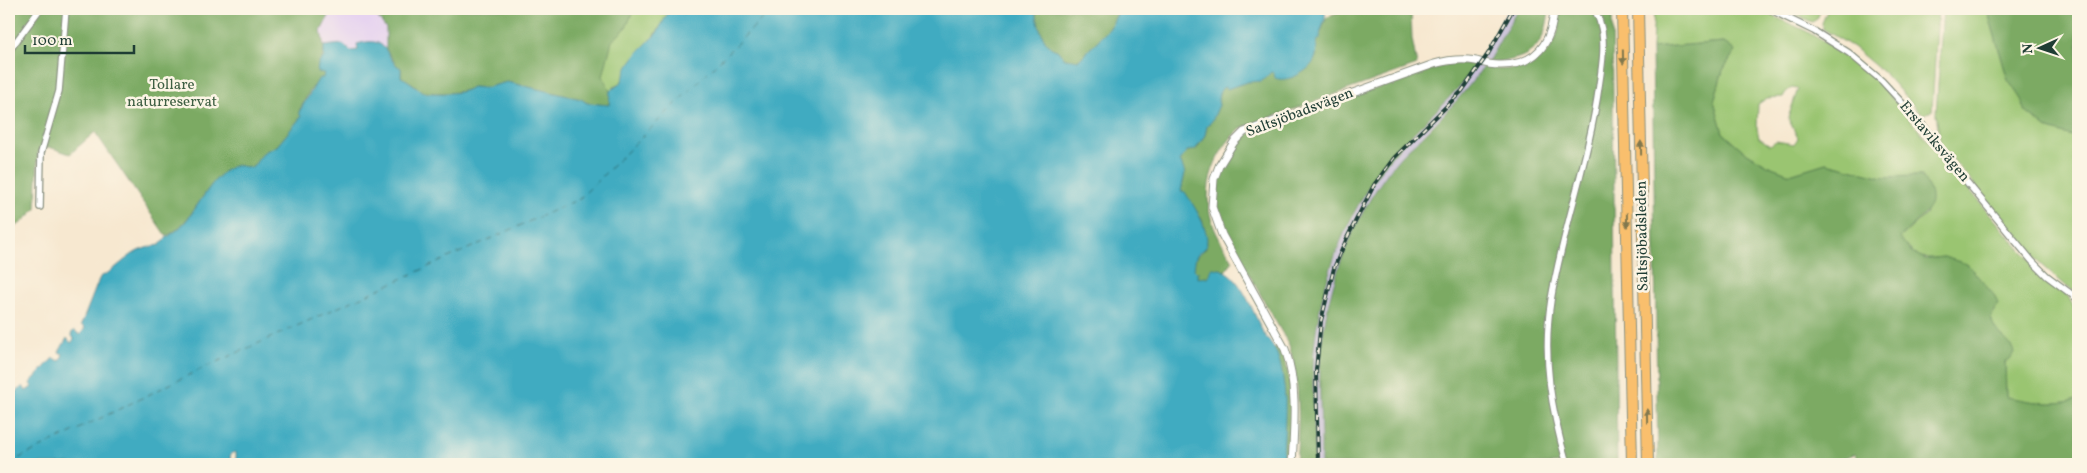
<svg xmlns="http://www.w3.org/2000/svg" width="2087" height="473" viewBox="0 0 2087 473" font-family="Vollkorn,serif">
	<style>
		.built { fill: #e6d3f0 }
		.industrial { fill: #c8c0d8 }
		.green { fill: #9ac571; stroke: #5c8152; fill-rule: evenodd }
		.forest { fill: #7baa63; stroke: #4d744c }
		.water { fill: #41abc1; stroke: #30747a }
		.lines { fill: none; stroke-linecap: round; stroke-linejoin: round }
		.ferry { stroke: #295e5e; stroke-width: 1; stroke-dasharray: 6 5; stroke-linecap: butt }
		.minor-casing { stroke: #8b9282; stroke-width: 8 }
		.tertiary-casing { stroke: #8b9282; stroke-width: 9 }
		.motorway-casing { stroke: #8b9282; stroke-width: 12 }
		.minor { stroke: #fff; stroke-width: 5.5 }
		.tertiary { stroke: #fff; stroke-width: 7 }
		.motorway { stroke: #f9bf6d; stroke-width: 10 }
		.rail-casing { stroke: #1f3d34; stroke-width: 4 }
		.rail { stroke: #fcf5e5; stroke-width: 2; stroke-dasharray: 5.5; stroke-linecap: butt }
		.oneway { fill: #81784e }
		.labels { text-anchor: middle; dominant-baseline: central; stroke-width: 5; stroke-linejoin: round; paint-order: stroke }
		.park-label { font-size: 15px; fill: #3e5f43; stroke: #fcf5e5 }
		.street-label { font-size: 15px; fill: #1f3d34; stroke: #fcf5e5 }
	</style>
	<rect width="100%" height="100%" fill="#fcf5e5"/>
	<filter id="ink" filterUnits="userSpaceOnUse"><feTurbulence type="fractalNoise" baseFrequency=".02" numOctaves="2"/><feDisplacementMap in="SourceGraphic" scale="10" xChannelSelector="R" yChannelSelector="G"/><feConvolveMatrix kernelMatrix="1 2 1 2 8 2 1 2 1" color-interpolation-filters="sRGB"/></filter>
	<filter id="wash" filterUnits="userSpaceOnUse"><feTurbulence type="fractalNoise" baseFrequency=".0096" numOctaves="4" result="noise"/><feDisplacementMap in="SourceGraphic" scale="20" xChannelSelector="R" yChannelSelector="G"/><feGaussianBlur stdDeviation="1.12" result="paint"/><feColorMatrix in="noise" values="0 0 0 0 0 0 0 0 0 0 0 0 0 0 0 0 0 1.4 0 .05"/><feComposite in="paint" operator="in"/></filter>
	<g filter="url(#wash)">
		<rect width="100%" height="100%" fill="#f7e8d0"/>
		<path class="built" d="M329,9H371L386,28V49L378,43L351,51L343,44L324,46L321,31L330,14Z"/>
		<path class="industrial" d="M1508,9H1518L1488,62L1481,59Z
			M1477,64L1483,67L1465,93L1398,160L1378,186L1350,239L1338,270L1329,301L1322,344L1320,370L1321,464H1314L1313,370L1314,343L1321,299L1342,237L1370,184L1392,156L1458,89Z"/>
		<path class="green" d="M542,9H670C659,38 631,54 621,83L614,87L610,99Z
			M1654,9H1757L1806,31L1832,47L1856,63L1880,84L2012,240L2048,280L2068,296L2078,316V398C2055,408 2030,401 2006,397L2005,361L2000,335L1993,328L1991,316L1996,310L1944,257C1919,260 1915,257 1900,238L1926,214L1922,176L1883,177L1826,163L1790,174L1769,166L1744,151L1723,133L1714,101L1723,70L1735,51L1723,42L1652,48ZM1793,87L1798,89L1788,118L1798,138L1794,144L1776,141L1770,145L1759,138L1757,128L1758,104L1767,98L1783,97L1786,92Z
			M1784,9H1821L1817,19L1812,22Z
			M1828,9H1938L1932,111L1924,114L1919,112L1885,74L1853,47L1823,29L1822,23Z
			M1943,9H1987L2008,80L2021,99L2026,112L2046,128L2078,138V294L2064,285L2038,262L1941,145L1936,114Z"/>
		<path class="forest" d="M9,9H329L330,14L321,31C323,43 327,55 318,64L324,73L323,79C310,85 306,99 299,111L301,117L277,146L264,152L252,168L236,165C206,176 194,225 166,236L95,132L70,154L49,147L38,152L36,209L21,223L9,231Z
			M371,9H634L626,28L612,41L603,76L610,91L609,105H607L587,103L581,99L507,82L485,88L472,87C465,94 431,94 420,91L415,85L401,77V69L397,66L386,49V28Z
			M1036,9H1127L1118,12L1110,28L1079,60L1064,58L1057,50C1043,48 1037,21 1036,9Z
			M1353,9H1411L1412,39L1417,65L1241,128C1211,154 1198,196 1217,234C1221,243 1228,252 1233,261L1225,271L1218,268L1209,277L1197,278L1194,269L1196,257L1205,249L1207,244L1203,222L1199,214L1181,191L1185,173L1180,161L1187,151L1196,150L1205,135L1207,126L1212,121L1219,105C1217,98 1218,91 1224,87L1228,88L1247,82L1262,81L1271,72L1290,77L1308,67L1316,57L1317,41L1327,17Z
			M1518,9H1549C1546,49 1527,62 1488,62Z
			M1560,9H1612L1617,464H1321C1322,433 1319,401 1320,369C1323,295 1349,221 1396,162C1404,152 1414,144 1423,136C1445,114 1465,93 1483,67C1505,73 1538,68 1551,47C1559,35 1560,22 1560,9Z
			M1987,9H2078V138L2046,128L2026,112L2021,99L2008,80Z
			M1723,42L1735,51L1723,70L1714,101L1723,133L1744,151L1769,166L1790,174L1826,163L1883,177L1921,176C1946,207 1919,216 1900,238L1910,251L1925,259L1944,257L1967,264L1994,295L1998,304L1991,316C1994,336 2007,335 2014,352L2011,358L2005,362L2006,397C2031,401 2055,408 2078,398V464H1860L1855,454L1843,458L1842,464H1658L1652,48Z
			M1465,63L1477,64C1453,99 1419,124 1392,156C1344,211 1314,297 1313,369C1312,401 1315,433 1314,464H1296C1299,424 1301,384 1289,345L1220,223C1211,184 1221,164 1246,135L1423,72L1449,64Z
			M1280,347C1296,383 1292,425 1289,464H1283C1284,425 1288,385 1274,348Z"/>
		<path class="water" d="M670,9H1036C1037,21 1043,48 1057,50L1064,58L1079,60L1110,28L1118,12L1122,9H1325C1327,23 1320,26 1320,39L1317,41C1317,47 1317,56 1314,61C1308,72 1287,83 1275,78L1274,73L1271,72L1262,81L1247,82L1227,89L1224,87C1218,91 1217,99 1219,105L1212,121L1207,126L1205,135L1195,150L1187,151L1180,161L1185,173L1181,191L1185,192C1193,205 1211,230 1206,246C1205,251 1198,251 1196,257C1194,260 1195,265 1194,269L1198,273L1197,278L1209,277L1212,268C1240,267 1253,314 1264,334C1267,339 1271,342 1273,346C1279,356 1282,369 1283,379C1288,407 1283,436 1283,464H236V452L232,453L230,456L232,464H9V398L23,386L26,391L32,387L30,383L53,358L60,361L63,354L59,352L67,338L71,343L74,339L71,334L74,330L80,335L85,328L81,325L100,277C112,272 120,263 130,256C139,249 148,247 160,245C165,237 170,236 177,230C197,214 210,174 236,165L252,168L264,152L277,146L301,117L299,112L319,78H323L324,73L317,72L318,64L324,57V46L343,44L351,51L358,50L357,44C391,34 383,59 401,68V77C411,81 418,90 426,93C439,93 463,95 472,87L485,88L507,82L581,99L587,103L609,105L610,91L621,83L628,66L640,50L657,33Z"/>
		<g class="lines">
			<path class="ferry" d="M9,463L199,370L579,199L772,9"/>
		</g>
	</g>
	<g filter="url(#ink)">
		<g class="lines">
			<g class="minor-casing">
				<path id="minor" d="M1769,9L1814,31L1849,53L1882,81L1926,129L1938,147L2032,261L2047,276L2078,299
					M9,51L40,9
					M40,207L41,153L59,91L66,9
					M1567,464C1551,410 1542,357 1551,300C1563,228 1589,159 1599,86C1602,66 1606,42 1600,23C1599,18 1596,13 1594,9"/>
			</g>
			<g class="tertiary-casing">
				<path id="tertiary" d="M1292,464C1294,427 1298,385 1285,349L1222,235L1212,207L1214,179L1219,166L1234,142L1244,132L1434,64C1448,60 1461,58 1476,61C1484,63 1491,65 1499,65C1536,66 1552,43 1554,9"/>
			</g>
			<g class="motorway-casing">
				<path id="motorway" d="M1622,9L1632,464
					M1638,9L1648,464"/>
			</g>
			<use href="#minor" class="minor"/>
			<use href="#tertiary" class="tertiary"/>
			<use href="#motorway" class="motorway"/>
			<g class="rail-casing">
				<path id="rail" d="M1318,464L1316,370L1321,321L1334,268L1347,238L1374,185L1394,158L1462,91L1488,54L1513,9"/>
			</g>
			<use href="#rail" class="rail"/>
		</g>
		<defs><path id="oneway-solid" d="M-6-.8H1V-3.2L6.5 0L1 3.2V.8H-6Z" transform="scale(1.25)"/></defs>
		<g class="oneway">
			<use href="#oneway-solid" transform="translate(1623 57) rotate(89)"/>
			<use href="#oneway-solid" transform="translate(1641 148) rotate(-91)"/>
			<use href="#oneway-solid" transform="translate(1627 220) rotate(89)"/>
			<use href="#oneway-solid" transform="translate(1647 416) rotate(-91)"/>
		</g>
	</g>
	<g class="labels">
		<g class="park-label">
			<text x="172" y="85">Tollare<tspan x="172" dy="17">naturreservat</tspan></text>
		</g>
		<g class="street-label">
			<text transform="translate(1300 113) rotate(-21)">Saltsjöbadsvägen</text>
			<text transform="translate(1934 142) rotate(50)">Erstaviksvägen</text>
			<text transform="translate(1643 236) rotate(-91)">Saltsjöbadsleden</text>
		</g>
	</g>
	<rect width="2087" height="473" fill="none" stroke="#fcf5e5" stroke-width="30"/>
	<g transform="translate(2040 48) rotate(267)" stroke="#fcf5e5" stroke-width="4" paint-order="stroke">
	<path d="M0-4L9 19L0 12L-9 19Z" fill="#1f3d34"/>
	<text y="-8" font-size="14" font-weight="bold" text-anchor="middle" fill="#1f3d34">N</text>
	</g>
	<path d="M25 45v8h109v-8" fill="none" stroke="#1f3d34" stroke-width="2.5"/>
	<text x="32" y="45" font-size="15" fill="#1f3d34" stroke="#fcf5e5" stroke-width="4" paint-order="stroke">100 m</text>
</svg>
